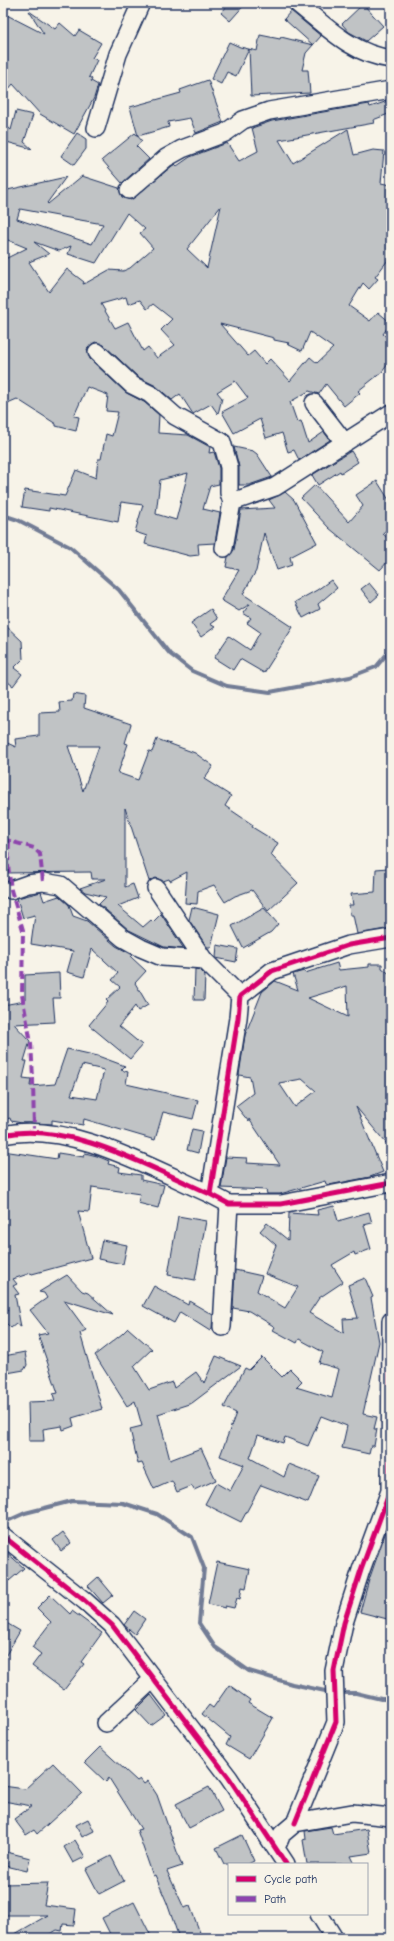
<svg xmlns="http://www.w3.org/2000/svg" width="394" height="1941" viewBox="0 0 394 1941" font-family="'Comic Neue',sans-serif">
	<style>
		.lines { fill: none; stroke-linecap: round; stroke-linejoin: round }
		.stream { stroke: #727c95; stroke-width: 4 }
		.building { fill: #c0c3c5; stroke: #1b2f5e; fill-rule: evenodd }
		.minor-casing { stroke: #1b2f5e; stroke-width: 20 }
		.minor { stroke: #f7f3e8; stroke-width: 17 }
		.quiet { stroke: #8e44ad; stroke-width: 4; stroke-dasharray: 8 4; stroke-linecap: butt }
		.cycleway-casing { stroke: #f7f3e8; stroke-width: 8 }
		.cycleway { stroke: #d6006c; stroke-width: 5 }
	</style>
	<rect width="100%" height="100%" fill="#f7f3e8"/>
	<filter id="ink" filterUnits="userSpaceOnUse"><feTurbulence type="fractalNoise" baseFrequency=".025" numOctaves="2"/><feDisplacementMap in="SourceGraphic" scale="8" xChannelSelector="R" yChannelSelector="G"/><feConvolveMatrix kernelMatrix="1 2 1 2 8 2 1 2 1" color-interpolation-filters="sRGB"/></filter>
	<g filter="url(#ink)">
		<g class="lines">
			<path class="stream" d="M3,515L18,520L70,547L119,590L170,654L192,671L227,686L270,692L350,677L376,667L391,649
				M3,1523L25,1513L72,1501L123,1503L157,1514L192,1537L204,1568L199,1623L215,1647L249,1671L292,1684L330,1692
				M339,1693H356L381,1699H391"/>
		</g>
		<path class="building" d="M230,3H246L230,21L221,13Z
			M363,4L383,26L366,41L349,32L342,24Z
			M29,11L55,29L60,23L75,36L79,30L101,43L92,58L97,60L89,77L92,79L91,81L98,85L94,98L74,134L40,114L13,84L3,96V13L44,34Z
			M291,11L321,36L306,53L302,70H308L310,93L251,96L249,49L236,76L227,72L221,84L211,79L229,42L240,47L257,51L260,35L280,39L281,37L313,45L284,19Z
			M208,80L223,122L196,133L190,118L168,122L169,127L138,136L130,107L181,93L180,90Z
			M391,100V113L373,120L374,123L279,140L293,163L348,129L354,155L373,150L384,151L381,183L391,185V256L375,277L378,279L369,289L363,283L349,306L370,321L378,312L391,323L383,334L391,341V360L382,372L358,391L360,393L344,406L326,384L319,394L309,391L290,402L297,422L301,421L308,443L324,432L330,440L299,460L294,450L288,452L282,433L266,438L260,419L234,433L222,412L248,398L235,381L217,392L222,398L218,414L211,404L193,414L180,394L172,400L156,386L138,377L104,345L95,342L87,349L90,359L125,392L144,402L159,415L158,433L188,435L210,447L209,453L214,452L219,468V484L210,486L203,509L220,513L215,543L198,544L199,555L190,556L145,544L147,536L135,532L143,505L121,502L118,522L49,508V511L22,507L25,490L65,496L76,470L96,478L98,459H101L106,434L112,436L118,412L106,411L108,395L87,387L74,416L79,417L76,431L56,426V424L17,399L3,405V260L27,248L3,238V191L66,177L47,203L48,204L82,176L119,188L122,197L131,200L172,166L175,164L177,166L190,157L227,143L239,161L258,151L252,128L272,121L369,104L370,107ZM221,206L207,268L187,249ZM20,209L63,217L103,224L92,244L17,219ZM127,213L145,229L140,233L153,248L130,268L123,271L109,270L86,283L83,284L84,282L67,269L49,292L29,262L49,254L34,242L59,251L71,246L68,254L96,263ZM126,297L128,304L140,300L147,309L153,304L172,319L161,330L175,345L157,358L148,347L143,351L128,322L115,328L101,304ZM220,324L274,338V340L289,343L287,344L302,351L310,332L333,348L317,363L310,357L290,381L270,359L265,364L254,351L248,356ZM188,473L176,520L156,514L160,480Z
			M16,111L33,115L24,142L32,149L3,141V123L11,130Z
			M77,133L86,139V149L74,165L61,156Z
			M135,133L142,141L136,146L149,159L122,183L102,160Z
			M234,447L253,451L257,454L272,477L249,485H239V467Z
			M351,451L358,462L341,473L340,471L318,485L312,475Z
			M377,481L391,503V524L383,534L391,541V558L380,570L329,528L301,498L315,485L349,522L363,506L356,495Z
			M285,492L294,500L317,543L290,557L292,565L277,570L264,533L256,571L243,594L293,627L264,673L240,659L233,670L214,658L229,636L250,650L260,632L247,623L251,618L243,613L250,604L239,611L221,600L239,570L226,567L228,557L234,550L241,510L275,508L269,500Z
			M331,580L337,588L318,604L320,609L303,618L295,602L317,590Z
			M369,583L379,595L371,602L361,589Z
			M211,609L217,619L210,624L215,627L201,637L191,623Z
			M3,623L22,641L23,659L14,668L22,674L13,686L3,678Z
			M73,694L85,696L84,708L131,724L125,743L128,744L118,773L138,780L149,751L152,752L157,739L195,753L213,766L204,779L231,796L225,806L253,825L252,827L278,843L271,855L298,883L268,911L252,890L235,896L225,902L214,885L198,891L197,904L185,903L187,872L170,881L169,879L163,881L156,878L149,881L125,808V887L133,884L138,898L118,906L143,927L151,920L153,922L161,914L184,949L164,947L129,930L99,904L106,897L85,892L80,888L106,879H92L91,872L3,873V741L16,747L15,739L39,736V713L60,712L59,702L72,701ZM68,746H99L83,791Z
			M388,868L390,880L391,928L357,934L353,915H350L349,905H353L351,894L375,892L376,869Z
			M41,892L44,901L59,896L69,905L73,916L87,921L116,946L133,955L131,957L146,971L135,983L148,1005L138,1011L135,1006L119,1026L142,1045L130,1059L89,1025L108,1002L106,1000L120,987L112,980L118,973L92,949L84,977L67,972L73,951L31,944L35,915L23,918L17,898Z
			M192,907L219,914L211,947H207L189,920Z
			M264,908L278,924L271,932L243,948L232,926Z
			M217,945L238,949L236,962L216,958Z
			M337,963L339,970L369,967V964H382V968L391,975V1149L356,1107L383,1172L370,1177L329,1185L326,1184L325,1181L280,1194H267L266,1190L221,1188L226,1157L247,1158L246,1163L280,1165L249,1119V1122L236,1106L253,1093L250,1077L239,1075L245,1035L262,992L275,981L298,990L293,974L304,971L305,973ZM347,986L348,1017L308,998ZM302,1079L316,1091L295,1107L279,1083Z
			M195,969L200,970L205,975L204,1000H194Z
			M59,973L60,998H53L55,1022L14,1024L30,1041L24,1061H27L23,1078L31,1079L30,1086L55,1084L67,1049L98,1056L125,1066L121,1070L128,1072L126,1084L198,1100L193,1119L163,1112L155,1140L84,1119L83,1125L52,1120V1124L22,1123L11,1121L10,1118L3,1120V1005L25,1001V975ZM82,1065L104,1070L97,1099L71,1095Z
			M192,1129L202,1131L198,1153L187,1150Z
			M3,1151L57,1159L58,1153L84,1157L85,1153L97,1156L109,1161L108,1164L120,1167L119,1172L141,1175V1180L164,1185L158,1208L138,1203L140,1194L92,1187L89,1212L78,1211L91,1258L32,1274L31,1273L13,1279L17,1284L13,1286L19,1294L15,1295L21,1327L16,1324L11,1328L3,1320V1315L8,1310L3,1304L5,1300L3,1294Z
			M334,1206L338,1221L369,1212L372,1223L364,1225L371,1249L355,1255L354,1252L332,1265L343,1282L319,1298L309,1313L344,1333L343,1319L358,1318L348,1285L365,1278L373,1297L371,1298L379,1342L363,1414L377,1417L374,1429H377L374,1446H371L369,1454L342,1448L347,1426L321,1416L308,1446L285,1437L283,1443L258,1435L250,1458L284,1477L289,1464L319,1476L308,1503L261,1485L241,1522L205,1504L216,1483L230,1491L244,1465L220,1456L236,1413L224,1407L245,1368L249,1370L262,1357L282,1377L290,1369L302,1381L296,1387L332,1398L339,1369L319,1363L323,1352L299,1339L297,1343L273,1330L275,1327L249,1311L233,1308L235,1270L262,1276L257,1291L285,1308L298,1287L265,1274L276,1245L260,1231L267,1223L288,1240L289,1213L318,1215L317,1210Z
			M178,1216L206,1221L195,1280L168,1275Z
			M102,1240L127,1245L123,1264L98,1259Z
			M67,1275L82,1291L88,1293L113,1315L64,1300L86,1330L80,1333L102,1409L72,1418L74,1426L63,1430L62,1426L43,1429L44,1441H29L28,1402L55,1401L53,1394L58,1393L38,1335L48,1333L30,1310L47,1298L44,1293L39,1292Z
			M154,1286L188,1305L189,1301L213,1315L212,1328L210,1331L180,1312L174,1323L143,1306Z
			M128,1328L152,1349L134,1366L149,1390L172,1382L174,1388L196,1372L204,1383L216,1356L241,1366L192,1403L158,1414L170,1460L201,1448L216,1480L194,1490L192,1486L177,1492L172,1481L154,1489L142,1463L138,1464L130,1429L142,1426L135,1401L127,1406L95,1355L122,1334Z
			M25,1352L27,1365L24,1370L7,1373L4,1356Z
			M391,1517V1620L360,1612L369,1580Z
			M63,1532L71,1543L61,1551L53,1540Z
			M3,1549L24,1568L9,1581L3,1574Z
			M217,1562L250,1569L246,1588L242,1587L240,1599L237,1598L234,1608L225,1606V1608L208,1604Z
			M98,1577L113,1595L103,1603L88,1586Z
			M50,1595L70,1614L72,1611L102,1633L81,1662L84,1664L64,1690L32,1666L41,1654L32,1647L51,1622L37,1608Z
			M134,1611L145,1619L135,1634L124,1625Z
			M3,1621L20,1631L3,1660Z
			M229,1685L250,1700L248,1703L273,1718L249,1759L226,1745L230,1737L202,1714L209,1705L213,1708Z
			M151,1695L166,1715L151,1726L136,1710Z
			M100,1747L137,1781L140,1779L144,1784L148,1781L157,1795L182,1866L167,1871L184,1908L190,1906L202,1938H179L167,1903L155,1875L153,1876L137,1830L141,1829L109,1778L106,1782L85,1762Z
			M53,1763L82,1793L37,1834L34,1830L26,1835L14,1819L32,1806L3,1801V1786L25,1789Z
			M209,1787L222,1811L189,1828L176,1804Z
			M88,1819L94,1831L82,1837L76,1825Z
			M331,1827L333,1834L367,1829L371,1853L351,1856L355,1864H307L303,1840L306,1839L305,1831Z
			M242,1835L254,1861L248,1864H224L216,1848Z
			M75,1840L85,1857L73,1863L64,1847Z
			M3,1851L30,1858L27,1871L6,1866L7,1863L3,1862Z
			M111,1856L124,1881L99,1894L86,1869Z
			M48,1883L44,1905L76,1909L74,1925L63,1924L62,1931L57,1930L43,1938H8L48,1915H3V1884Z
			M134,1902L152,1938H112L102,1918Z"/>
		<g class="lines">
			<g class="minor-casing">
				<path id="minor" d="M297,3C327,27 352,54 391,59
					M96,128L118,54L141,3
					M129,190L166,158L182,149L225,133L243,120L269,111L391,90
					M97,352L132,385L150,394L175,416L222,442L229,467V493L232,502L224,548
					M314,403L345,443
					M232,502L275,487L391,413
					M156,888L204,960
					M11,890L28,884L43,882L61,885L123,938L141,948L162,957L204,960L240,996
					M3,1135C68,1120 151,1168 210,1194L229,1204H281L391,1183
					M210,1194L238,1018L240,996L272,971L349,945L391,938
					M222,1327L229,1204
					M3,1536L85,1601L112,1625L229,1778L286,1864
					M106,1723L152,1680
					M295,1823L336,1722L334,1671L344,1623L361,1570L390,1491L391,1321
					M276,1848L282,1834L295,1823L352,1813L391,1817
					M319,1914L334,1938"/>
			</g>
			<use href="#minor" class="minor"/>
			<path class="quiet" d="M3,839L34,848L40,854L43,882
				M9,841L8,865L11,890L23,930L22,995L31,1043L33,1078L34,1132"/>
			<g class="cycleway-casing">
				<path id="cycleway" d="M3,1135C68,1120 151,1168 210,1194L229,1204H281L391,1183
					M210,1194L238,1018L240,996L272,971L349,945L391,938
					M3,1536L85,1601L112,1625L229,1778L286,1864
					M295,1823L336,1722L334,1671L344,1623L361,1570L390,1491L391,1321"/>
			</g>
			<use href="#cycleway" class="cycleway"/>
		</g>
	</g>
	<rect width="394" height="1941" fill="none" stroke="#f7f3e8" stroke-width="16"/>
	<rect x="8" y="8" width="378" height="1925" fill="none" stroke="#1b2f5e" stroke-width="1.5" filter="url(#ink)"/>
	<rect x="228" y="1863" width="140" height="52" fill="#f7f3e8" stroke="#9fa5b1"/>
	<rect x="236" y="1876" width="20" height="6" fill="#d6006c" stroke="#9fa5b1"/>
	<text x="264" y="1883" font-size="12" fill="#1b2f5e">Cycle path</text>
	<rect x="236" y="1896" width="20" height="6" fill="#8e44ad" stroke="#9fa5b1"/>
	<text x="264" y="1903" font-size="12" fill="#1b2f5e">Path</text>
</svg>
